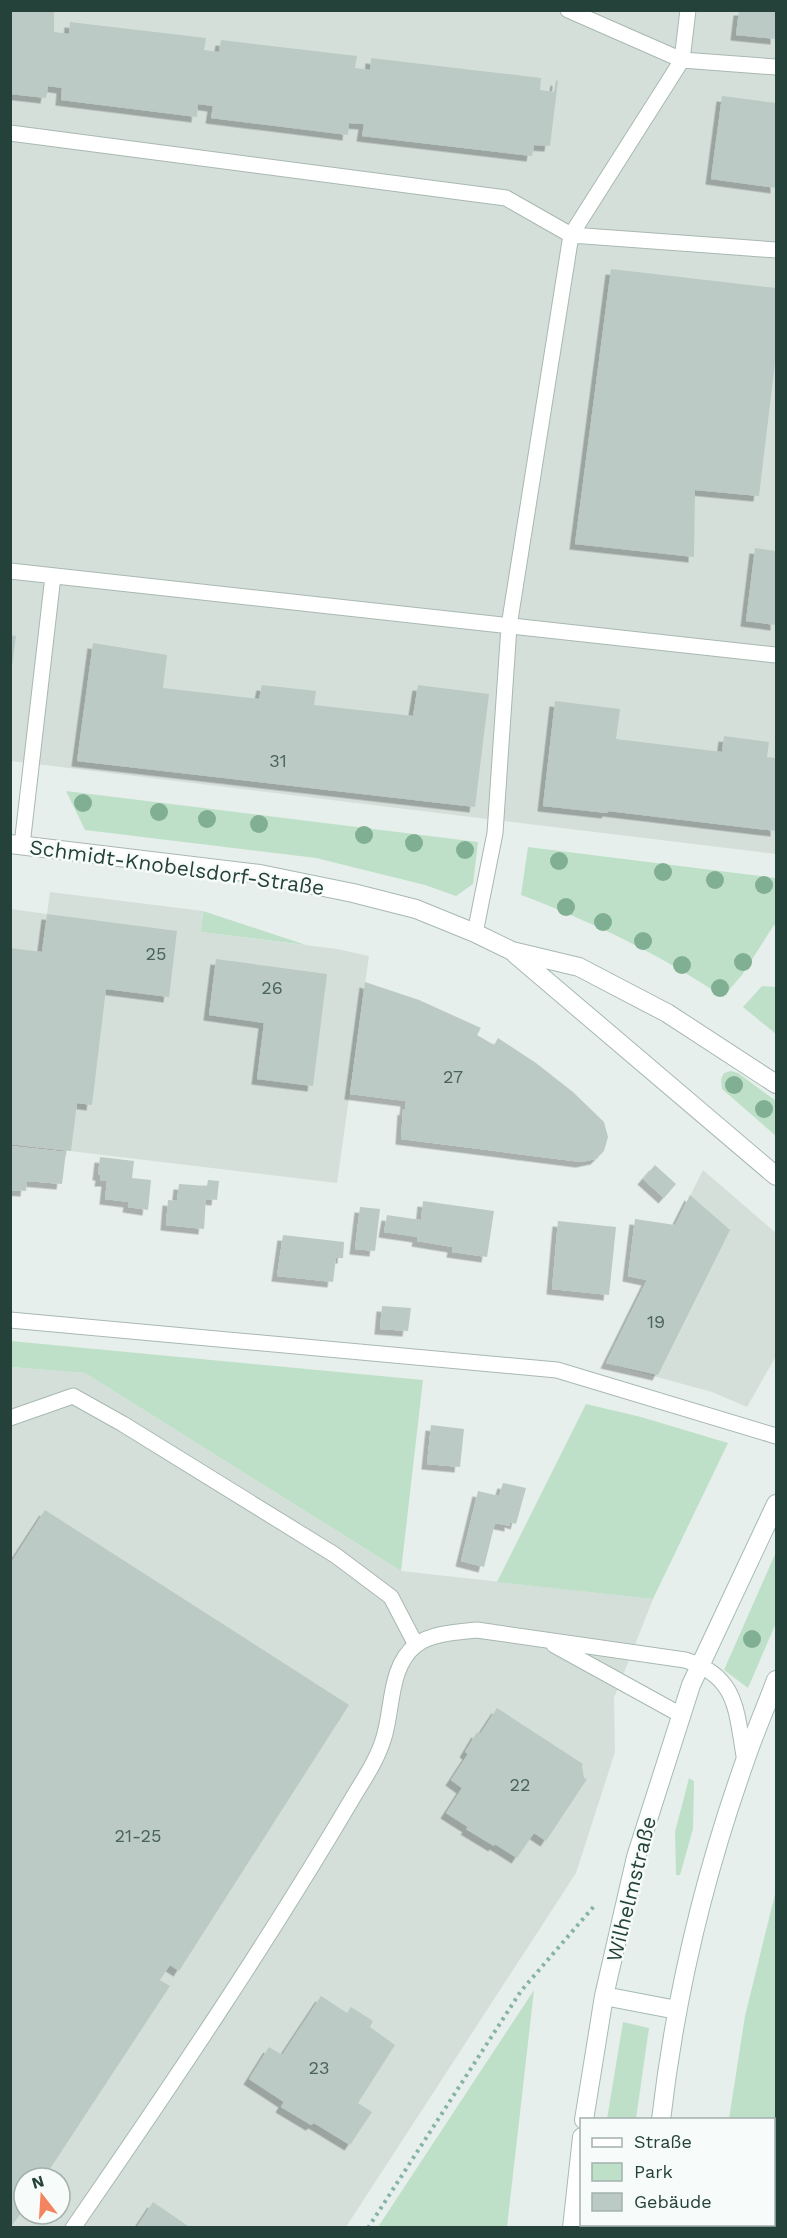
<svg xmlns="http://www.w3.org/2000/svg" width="787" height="2238" viewBox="0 0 787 2238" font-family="'Work Sans',sans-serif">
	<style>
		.built { fill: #d4dfda; fill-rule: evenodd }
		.green { fill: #bfe0c8 }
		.building { fill: #bbcac4; filter: url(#shadow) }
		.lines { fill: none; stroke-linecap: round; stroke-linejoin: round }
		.service-casing { stroke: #a8b8b2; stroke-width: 17 }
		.tertiary-casing { stroke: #a8b8b2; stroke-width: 20 }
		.secondary-casing { stroke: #a4bbb3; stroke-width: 20 }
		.path { stroke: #86b3a5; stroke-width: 4; stroke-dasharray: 3 4.5; stroke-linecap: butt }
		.service { stroke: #fff; stroke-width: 15 }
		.tertiary { stroke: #fff; stroke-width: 18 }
		.secondary { stroke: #fff; stroke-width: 18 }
		.tree { fill: #80af93 }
		.labels { text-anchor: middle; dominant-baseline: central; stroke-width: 5; stroke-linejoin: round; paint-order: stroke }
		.number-label { font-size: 18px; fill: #4a645c }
		.street-label { font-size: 21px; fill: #24423a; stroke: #f7fbf9 }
	</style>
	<defs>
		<filter id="shadow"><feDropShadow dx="-5.5" dy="5.5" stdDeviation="0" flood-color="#0004"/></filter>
	</defs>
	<rect width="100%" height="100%" fill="#e6efeb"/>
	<path class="built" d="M11,11H776V854L11,761Z
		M50,892L203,911L201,932L337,949L369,956L337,1183L11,1144V909L47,914Z
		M703,1170L776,1233V1356L747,1407L712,1392L606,1363Z
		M10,1367L85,1373L401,1571L653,1599L614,1698L615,1752L576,1873L346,2227H11ZM24,2178H60V2214H24Z"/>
	<path class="green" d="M66,791L478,842L473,884L456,896L425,885L316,858L85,830Z
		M528,847L776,878V925H774L742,975L723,997C660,954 592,922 521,895Z
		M203,911L306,945L201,932Z
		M762,986L776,987V1034L743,1007Z
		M731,1071L738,1073L776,1101V1136L722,1089L721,1079L724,1073Z
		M11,1341L423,1380L401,1571L85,1373L11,1367Z
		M586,1404L641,1417L728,1443L653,1599L497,1582Z
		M776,1552V1623L748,1688L724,1670Z
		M689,1778L694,1781L693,1829L680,1875H676L675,1832Z
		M776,1890V2200H774V2120L729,2119L745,2016Z
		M534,1990L507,2227H378Z
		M623,2022L649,2028L636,2119H607Z"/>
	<path class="building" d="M10,10H54V32L69,34L70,22L206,38L204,50L219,52L221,40L357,56L355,68L370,70L371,58L541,78L540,90L554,92L556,80L558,81L550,146L534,145L532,156L362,136L364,124L349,123L348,135L211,118L213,106L198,104L197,117L61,100L62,88L48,86L46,98L10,94Z
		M739,10H776V39L736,35Z
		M722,96L776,103V188L711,179Z
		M611,269L776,288V354L759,496L695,490L694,557L575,544Z
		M755,548L776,551V625L746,621Z
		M10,635L16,636L12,666H10Z
		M93,643L167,655L163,688L259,699L262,685L316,691L314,705L413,716L418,685L489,694L475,807L77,761Z
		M555,701L620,709L616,739L722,752L724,736L769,742L767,757L776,758V831L608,811L607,813L543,806Z
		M47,914L177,931L169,997L106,989L92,1105L77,1103L71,1151L10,1144V948L42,952Z
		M216,959L327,974L313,1086L257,1079L264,1023L209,1015Z
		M365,982L419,1000L481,1028L477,1035L494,1045L498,1038L536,1063L573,1092L604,1122L608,1137L604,1151L596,1159L581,1162L401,1139L403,1109L405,1110L406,1101L350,1094Z
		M10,1146L66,1152L62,1184L27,1181L26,1191L10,1190Z
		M100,1157L134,1161L132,1178L151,1180L148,1210L128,1207L129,1202L105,1199L107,1181H100L101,1175H98Z
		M655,1165L676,1184L664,1198L643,1179Z
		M208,1180L219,1181L217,1200L206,1199L204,1229L166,1225L168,1200L177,1201L179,1184L207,1186Z
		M690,1195L730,1230L658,1375L606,1363L647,1280L628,1276L635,1219L675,1225Z
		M423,1201L494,1211L487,1257L452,1252L453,1247L417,1241L418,1237L384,1232L387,1215L421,1220Z
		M360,1207L380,1209L375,1251L355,1249Z
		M558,1221L616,1227L609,1295L552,1289Z
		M283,1235L344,1242L343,1258H336L333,1282L277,1276Z
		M382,1306L411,1308L408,1331L380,1329Z
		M431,1425L464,1429L460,1467L427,1464Z
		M503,1483L526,1488L516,1524L510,1522V1526L495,1523L484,1567L461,1561L478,1491L499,1496Z
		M45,1510L349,1705L179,1971L170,1965L160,1980L170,1986L44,2178H24V2209L10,2228V1564Z
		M497,1708L583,1764L582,1766L584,1778L587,1779L546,1841L534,1833L517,1858L495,1844L494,1846L466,1829L468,1827L446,1813L462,1788L451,1780L468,1754L465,1752L477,1732L480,1734Z
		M321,1996L347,2013L351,2007L373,2021L370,2027L395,2045L358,2103L372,2112L350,2145L314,2123L311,2125L281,2107L284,2102L249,2079L269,2047L282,2055Z
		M153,2202L191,2228H136Z
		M774,2210H776V2228H769V2224H774Z"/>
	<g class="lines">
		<g class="service-casing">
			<path id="service" d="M568,10L682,60L776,67
				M10,133L506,198L571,235L776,250
				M10,571L776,655
				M22,845L53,576
				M475,933L495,833L509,626L571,235L682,60L688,10
				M10,1320L557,1370L776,1436
				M10,1418L73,1396L123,1424L335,1555L391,1597L416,1645
				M554,1645L681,1715
				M73,2228C171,2086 268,1942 355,1794C366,1776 378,1758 384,1737C393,1708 389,1666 416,1645C431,1633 459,1632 477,1630L685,1660C739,1676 736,1713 745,1761"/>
		</g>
		<g class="tertiary-casing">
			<path id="tertiary" d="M10,844L260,874L353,893L416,909L475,933L512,951L579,967L667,1013L776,1084
				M515,954L776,1176"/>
		</g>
		<g class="secondary-casing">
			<path id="secondary" d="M604,1996L677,2010
				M584,2120L604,1996L636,1857L691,1685L776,1504
				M661,2120C675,1998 704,1876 745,1761C754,1734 766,1707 776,1680
				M572,2228L582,2137
				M649,2228V2224"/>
		</g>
		<path class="path" d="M368,2228L521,1991L595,1905"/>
		<use href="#service" class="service"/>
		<use href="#tertiary" class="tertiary"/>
		<use href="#secondary" class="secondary"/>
	</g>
	<g class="tree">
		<circle cx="83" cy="803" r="9"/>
		<circle cx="159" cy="812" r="9"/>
		<circle cx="207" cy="819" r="9"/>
		<circle cx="259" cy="824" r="9"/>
		<circle cx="364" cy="835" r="9"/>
		<circle cx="414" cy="843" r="9"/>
		<circle cx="465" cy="850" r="9"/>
		<circle cx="559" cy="861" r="9"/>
		<circle cx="663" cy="872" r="9"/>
		<circle cx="715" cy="880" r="9"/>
		<circle cx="764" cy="885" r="9"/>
		<circle cx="566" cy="907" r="9"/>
		<circle cx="603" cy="922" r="9"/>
		<circle cx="643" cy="941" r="9"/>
		<circle cx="743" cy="962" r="9"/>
		<circle cx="682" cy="965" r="9"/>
		<circle cx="720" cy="988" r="9"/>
		<circle cx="734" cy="1085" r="9"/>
		<circle cx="764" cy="1109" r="9"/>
		<circle cx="752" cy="1639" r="9"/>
	</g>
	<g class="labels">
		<g class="number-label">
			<text x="278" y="760">31</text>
			<text x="156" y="953">25</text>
			<text x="272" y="987">26</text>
			<text x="453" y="1076">27</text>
			<text x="656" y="1321">19</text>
			<text x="520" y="1784">22</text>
			<text x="138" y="1835">21-25</text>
			<text x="319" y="2067">23</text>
		</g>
		<g class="street-label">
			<text transform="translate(177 867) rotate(8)">Schmidt-Knobelsdorf-Straße</text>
			<text transform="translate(631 1889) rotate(-76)">Wilhelmstraße</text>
		</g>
	</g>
	<rect width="787" height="2238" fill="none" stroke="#24423a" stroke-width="24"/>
	<rect x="580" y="2118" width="195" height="108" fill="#f7fbf9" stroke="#a3b1ad" stroke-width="1.5"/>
	<rect x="592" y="2138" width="30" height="9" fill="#ffffff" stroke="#a3b1ad" stroke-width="1.5"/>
	<text x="634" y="2148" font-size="18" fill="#24423a">Straße</text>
	<rect x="592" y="2163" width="30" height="18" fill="#bfe0c8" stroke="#a3b1ad" stroke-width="1.5"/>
	<text x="634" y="2178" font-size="18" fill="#24423a">Park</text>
	<rect x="592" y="2193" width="30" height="18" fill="#bbcac4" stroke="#a3b1ad" stroke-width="1.5"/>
	<text x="634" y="2208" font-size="18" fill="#24423a">Gebäude</text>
	<g transform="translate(42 2196) rotate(343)"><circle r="28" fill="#f7fbf9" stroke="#a3b1ad" stroke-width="1.5"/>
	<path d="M0-4.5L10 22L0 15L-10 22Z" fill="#f4845f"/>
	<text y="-9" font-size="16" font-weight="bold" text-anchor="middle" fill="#24423a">N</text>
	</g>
</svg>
